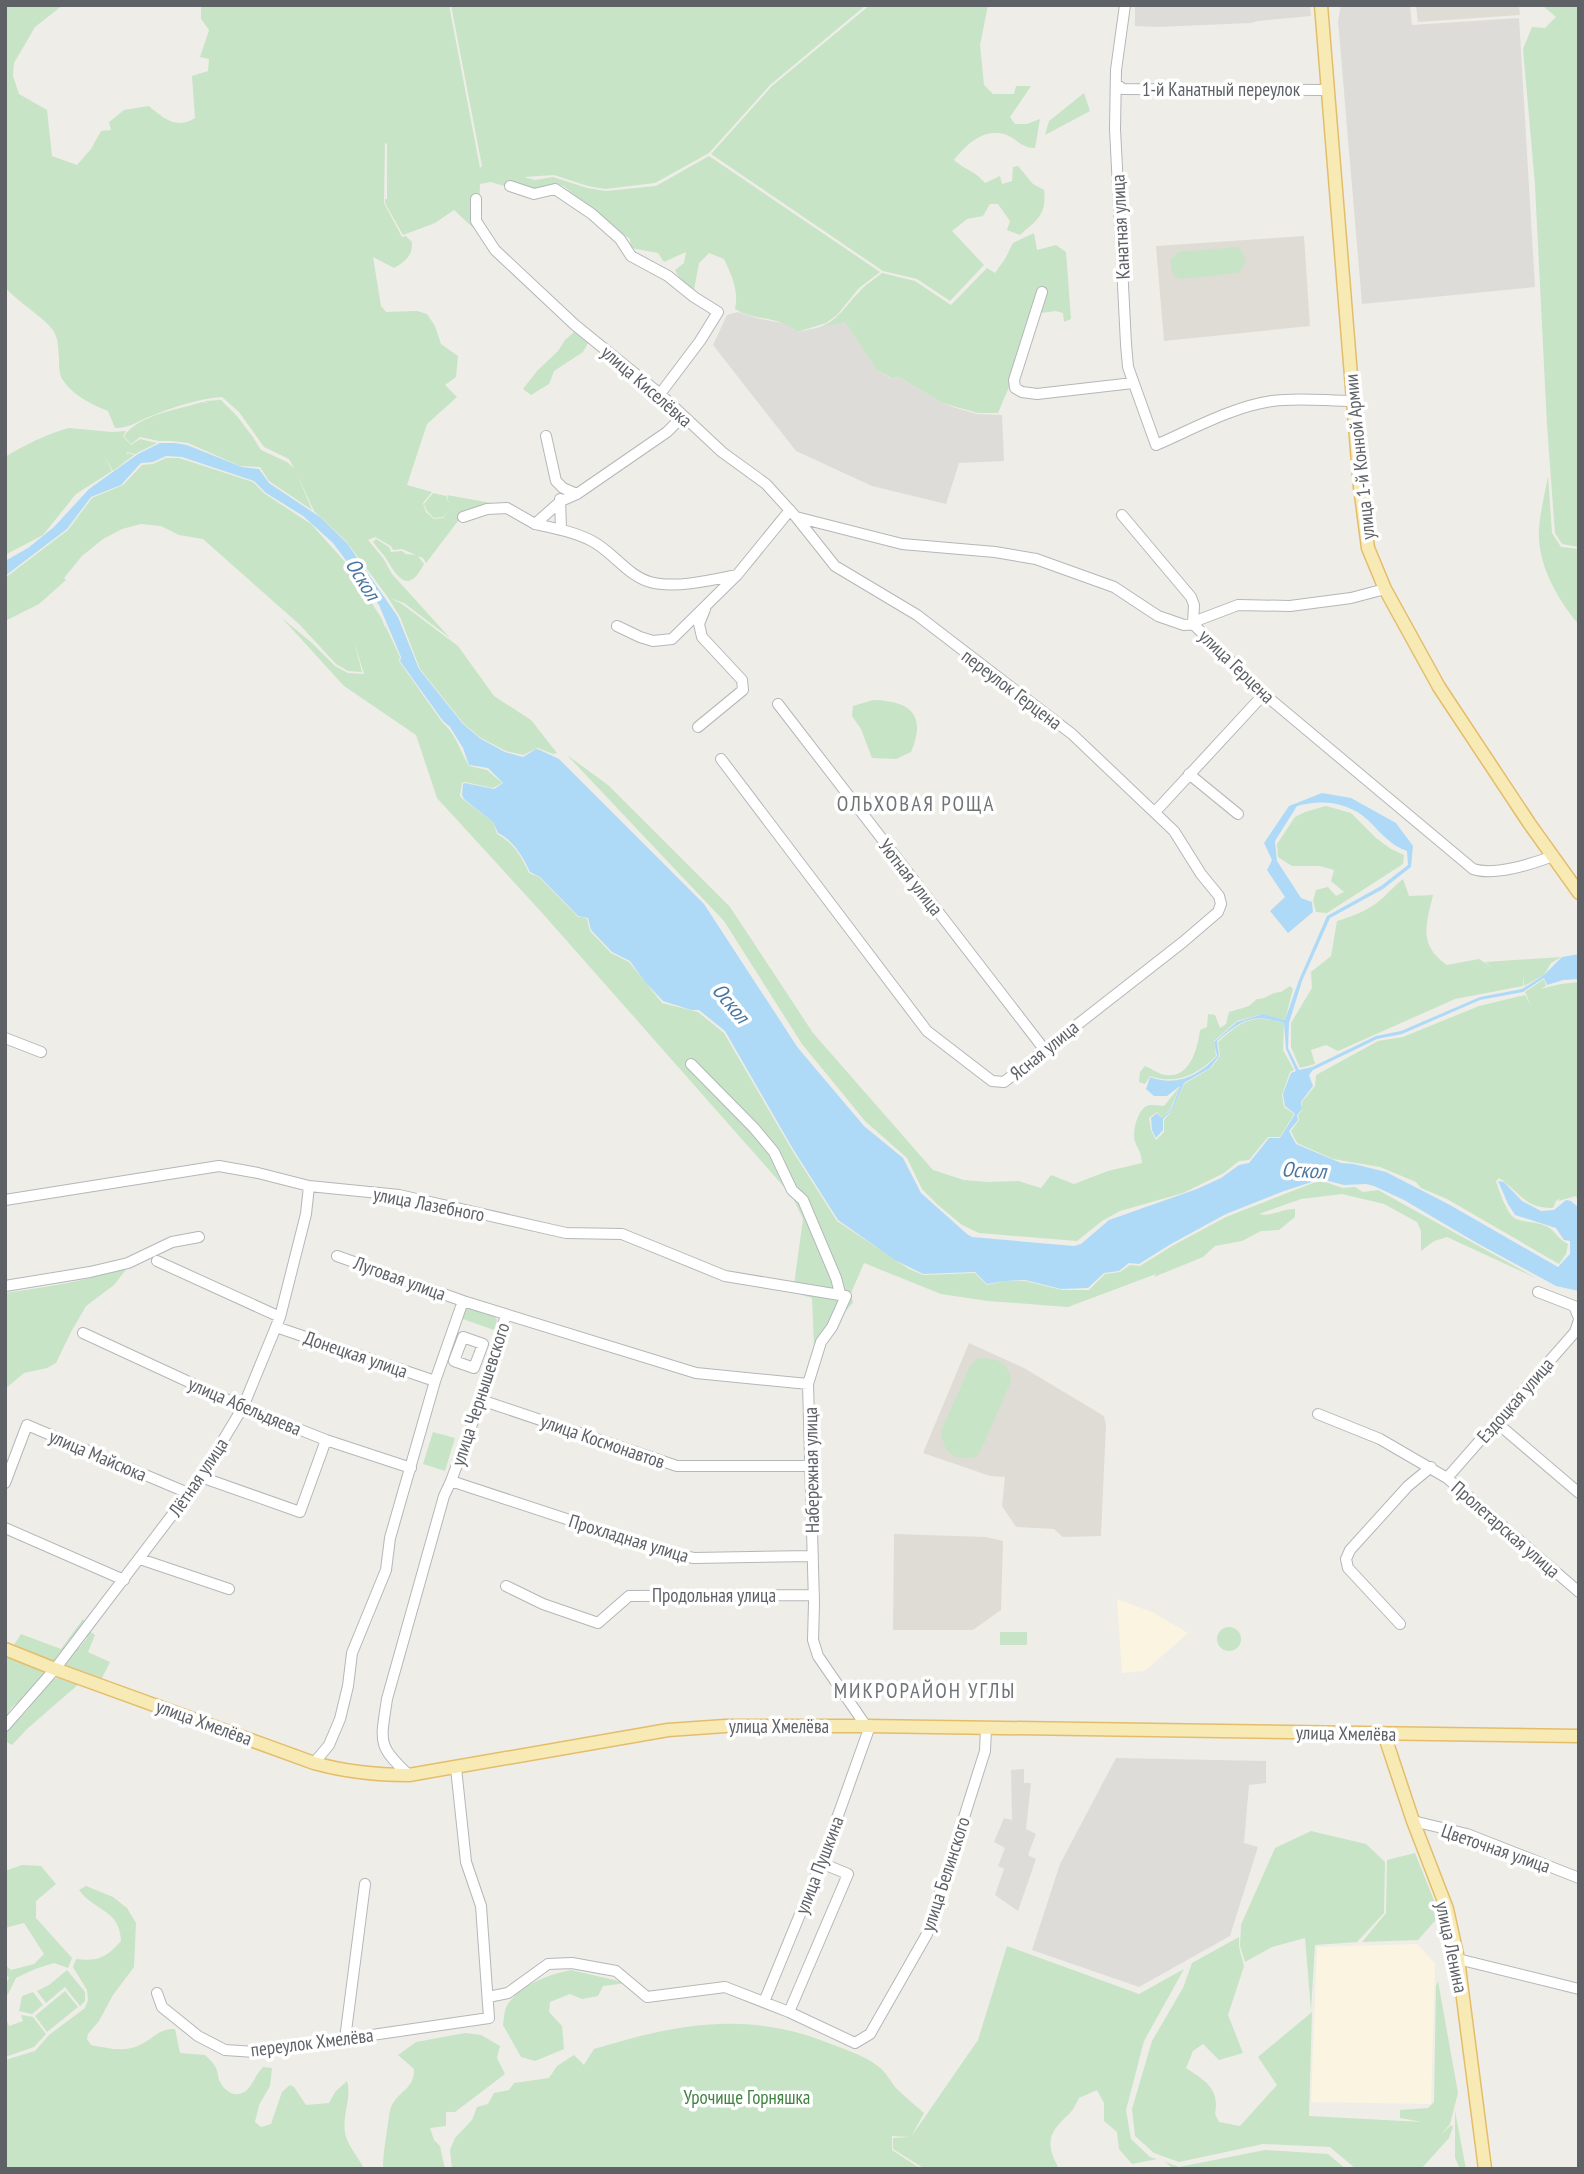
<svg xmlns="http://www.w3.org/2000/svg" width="1584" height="2174" viewBox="0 0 1584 2174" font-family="'PT Sans Narrow',sans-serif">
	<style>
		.commercial { fill: #fbf4e0 }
		.industrial { fill: #dedcd9 }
		.education { fill: #dfdcd5 }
		.green { fill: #c7e4c6 }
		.water { fill: #afdaf7 }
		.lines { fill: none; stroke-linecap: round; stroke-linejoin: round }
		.minor-casing { stroke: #b4b7ba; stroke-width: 12 }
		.major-casing { stroke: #e4bd6b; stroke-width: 15 }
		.minor { stroke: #fff; stroke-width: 10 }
		.major { stroke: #f7eab4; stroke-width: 12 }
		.labels { text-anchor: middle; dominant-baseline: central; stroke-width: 7; stroke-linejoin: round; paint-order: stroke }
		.street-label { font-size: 19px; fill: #5e6266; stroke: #fff }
		.park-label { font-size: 19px; fill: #3f8440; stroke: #fff }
		.water-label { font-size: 21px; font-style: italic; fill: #4976a0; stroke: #fff }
		.neighbourhood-label { font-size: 21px; letter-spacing: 2px; fill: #6f7477; stroke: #fff }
	</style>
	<rect width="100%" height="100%" fill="#efede7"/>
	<path class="commercial" d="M1117,1599L1154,1613L1188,1633L1145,1671L1122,1673Z
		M1417,1944L1435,1963L1431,2104L1311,2102L1317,1947Z"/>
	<path class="industrial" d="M1135,5H1310L1311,16L1258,21L1251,23L1158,27L1135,26Z
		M1341,5H1410L1412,25L1519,18L1535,287L1362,304L1338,21Z
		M738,312L756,318L788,324L797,332L845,322L876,369L890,378L899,377L942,403L956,408L977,414L1002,415L1004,461L959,463L946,504L872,486L796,451L713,345L727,315Z
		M1116,1758L1266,1761V1783L1249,1785L1244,1843L1258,1847L1230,1936L1139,1987L1032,1950L1060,1864Z
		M1024,1769V1783H1031L1026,1829L1036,1834L1028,1855L1036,1859L1018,1911L995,1895L1004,1869L998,1866L1005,1848L994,1842L1004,1818L1012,1820L1011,1770Z"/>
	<path class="education" d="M1416,5H1519L1520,15L1418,22Z
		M1304,236L1310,326L1164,341L1156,246Z
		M969,1343L1024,1368L1104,1416L1106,1425L1101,1536L1063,1537L1054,1529L1016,1527L1002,1506L1005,1477L990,1476L923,1453Z
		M894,1534L986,1537L1003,1541L1001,1610L973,1630H893Z"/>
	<path class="green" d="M5,5H63L35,27L14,63L13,76L19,94L47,110L52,156L77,165L91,149L101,131L111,130L109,122L124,110L149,106C163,118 176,130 195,118L192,76L208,71L209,59L200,57L209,30L201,19V5H449L480,168L482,166L451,5H866L770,85L709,153L655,183L605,189L588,186L554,175L524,177L535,180L553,177L587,188L606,191L656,186L709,156L880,272L859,288L837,315L826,323L797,332C779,315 756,322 735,309C739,291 732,276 724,259L709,253L699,263L694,290L684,286L675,270L684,263L686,252L664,262L658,253L631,248L630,239L588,207L565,187L556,183L564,188L538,196L491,182L480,184L479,213L499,252L454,210L435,223L403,235L385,203V199H387V144L385,143L384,203L402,237L406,236L412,242C413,255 405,262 394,268L373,257L381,306L386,312L417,311L427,314L435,326L441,344L458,356L456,377L445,385L457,397L427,424L407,485L432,492L423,503L426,512L434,519L443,518L451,508L443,517L434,518L427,511L424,504L433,493L446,496L449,504L447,495L508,506L458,521L426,563L423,558L418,556L424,564C409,593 399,580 387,560C383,553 377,548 373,542L376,539L389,547L391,552L402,551L406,554L416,555L402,549L393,550L391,546L375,537L368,540L383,558L392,574L450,638L404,603L390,598L402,604L458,646L494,696L531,720L557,753L553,754L538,748L523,755L506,751L481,738L464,724L420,669L400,617L387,596L346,541L314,511L297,474L312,510L269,481L260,467L240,466L188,443L171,441H159L140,437L131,444L124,436C140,414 178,410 202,402L209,403L204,401L221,400L236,415L253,437L261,450L287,462L294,468L289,459L264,447L239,412L222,397C197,399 174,407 151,416C137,421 131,428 115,428L108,411C93,405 72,395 63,380C59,376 59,365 59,359C58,349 59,341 54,332C47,319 17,302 5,287Z
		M870,5H988L980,45L984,85L993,94H1014L1016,86H1031L1010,117L1015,124H1027L1040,119L1035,148C1024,148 1020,143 1011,137C988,124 967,143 954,160C965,170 974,170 985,183L1000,176L1002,184L1012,181L1013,167L1018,166L1033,184L1044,190C1047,215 1037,220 1020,235L1007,230L1010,221L998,204H990L983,216L967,219L952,231L984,265L950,301L917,279L883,271L711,154L772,86Z
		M1542,5H1579V547L1562,544L1555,533L1547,425L1535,185L1523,49L1532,27L1545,28L1556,17Z
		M1084,93L1090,111L1045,135L1049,121Z
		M1034,233L1037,250L1056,245L1066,252L1071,319L1064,322L1063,313L1056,311L1040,313L1046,289L1041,287L1009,387L998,413H978L942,403L899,377L891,378L876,369L845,322L818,328C838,321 846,305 860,291C866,284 875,279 882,273L915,281L951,305L987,268L995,273L1005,259L1013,243Z
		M1238,247L1242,252L1246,261L1239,273L1180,279L1173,275L1170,260L1179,252Z
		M574,332L588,343L583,352L554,371L549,384L531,395L523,389L537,371L558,351L565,340Z
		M69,428L112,432L126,431L123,436L131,445L140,439L157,443L135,454L127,452L126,455L128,453L134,455L113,471L103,454L112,471L76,494L43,535L5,555V457C25,445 46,434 69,428Z
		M166,458H179L253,482L265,494L311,524L346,563L382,619L385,628V625L400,657L399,661L442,722C456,734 460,751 469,766L487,770L502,783L493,788L465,782L462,783L460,796L463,799L493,822L497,834C513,842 522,857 529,873L539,877L578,917H583L587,919L590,931L611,953L629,962L662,1003L698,1012L724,1033L792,1150L837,1221L909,1269L923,1275L975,1273L987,1285L1005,1281H1025L1062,1290H1089L1105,1274L1120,1272L1130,1265L1140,1266L1172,1246L1226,1217L1313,1183L1322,1181L1343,1188L1355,1187L1363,1192L1378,1190L1538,1279L1447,1237L1434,1241L1421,1251V1231L1417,1222L1384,1204L1342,1194L1301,1199L1259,1214C1271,1217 1282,1209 1295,1209V1217L1279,1230L1261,1231L1242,1241L1215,1246L1203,1257L1154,1277L1156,1274L1068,1307L988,1301L941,1294L864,1263L851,1293L853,1303L814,1345L812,1298L793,1292L803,1219L792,1196L544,915L437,798L416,735L344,686L282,618L312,643L335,666L348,673L364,674L354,641L362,672L348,671L336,664L299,624L203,539L179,535L161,526L141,524L122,529L103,539L82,556L64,578L66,580L39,604L5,621V578L68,530L92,498L123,485L142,465L153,464Z
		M1548,476L1552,533L1561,547L1579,549V625C1558,600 1537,564 1539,530C1540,512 1545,493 1548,476Z
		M873,700C910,701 927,714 911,752L896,759L872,758L861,729L852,716L853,706Z
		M567,755L608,785L730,907L813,1033L933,1170L964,1180L989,1182L1018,1181L1041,1188L1051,1175L1074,1184L1108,1171L1142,1163C1141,1152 1139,1151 1135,1142C1132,1133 1137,1110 1147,1106C1151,1104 1160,1106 1164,1106L1180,1086L1171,1108L1162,1118L1157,1112L1149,1118L1151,1130L1156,1140L1164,1132V1120L1173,1109L1184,1084L1211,1068L1220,1056L1218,1042C1243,1020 1251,1014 1284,1023L1283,1050L1294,1070L1290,1072L1282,1095L1284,1107L1294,1114L1280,1137H1268L1249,1160L1239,1161L1224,1173L1183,1193L1120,1211L1102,1221L1077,1241L979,1233L962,1225L938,1205L922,1189L907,1158L865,1121L802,1044L724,921Z
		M1326,806L1351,813L1376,838L1391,849L1404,855L1403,864L1327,913L1316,912L1313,901L1316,890L1328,887L1336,896L1344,892L1331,881L1334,870L1320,866H1292L1278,857L1277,844L1295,817L1305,812Z
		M1403,879L1409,896L1433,895C1426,925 1418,945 1447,965L1479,959L1493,968L1485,962L1561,957L1551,963L1544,975L1524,986L1523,975V986L1455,999L1338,1051L1326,1045L1311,1050L1315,1064L1300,1068L1291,1047V1023L1312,988L1311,972L1331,956L1337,921C1351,917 1366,911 1378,902C1387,895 1394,886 1403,879Z
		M1544,979L1546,986L1540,989L1561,984L1579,982V1204L1576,1196L1558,1201L1560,1198L1556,1201L1553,1208C1525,1209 1519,1191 1499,1178L1496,1181C1499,1190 1507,1215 1516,1219C1526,1223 1538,1221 1548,1227C1556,1232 1559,1240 1568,1244L1566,1254L1559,1264L1447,1199L1421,1188L1416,1182L1380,1167L1333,1159L1297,1143L1291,1131L1299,1120L1298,1115L1302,1110V1102L1315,1086L1316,1075L1378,1041L1403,1037L1479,1006L1525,995L1531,1006L1525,992Z
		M1290,986L1293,989L1285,1020L1263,1014L1237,1021L1214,1041L1216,1056C1198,1075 1175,1085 1150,1076L1145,1084L1139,1082L1140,1072L1145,1066C1151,1068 1160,1075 1166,1075C1190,1079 1198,1047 1200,1030L1207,1027L1208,1014L1215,1015L1220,1028L1226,1024L1229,1012L1249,1006L1257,999C1268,999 1270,992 1281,992Z
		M128,1267L114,1285L86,1306L71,1332L56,1363L47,1368L24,1373L5,1389V1293C32,1289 60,1285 86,1279C101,1275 113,1269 128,1267Z
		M471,1306L493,1314L497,1320L494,1330L460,1318L464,1309Z
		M979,1358C997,1358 1009,1362 1011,1381L983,1446L976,1457C954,1462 943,1452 941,1431L971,1364Z
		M433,1432L455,1438L445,1471L423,1464Z
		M83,1619L85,1622L83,1625L56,1662H52L12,1648L21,1634L61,1649Z
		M1217 1639a12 12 0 1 1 24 0a12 12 0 1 1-24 0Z
		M88,1630L95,1635L88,1652L110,1662L101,1680L64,1666L63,1664L75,1647H80L87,1638L85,1633Z
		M1000,1632H1027V1645H1000Z
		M5,1652L44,1671L45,1673L29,1694L11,1708L5,1720Z
		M61,1677L80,1683L28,1728L12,1745L5,1741V1731C12,1724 19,1719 26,1712C36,1700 43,1680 61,1677Z
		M1311,1831L1366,1844L1385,1862L1384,1913L1357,1942L1315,1945L1311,2010L1305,1938L1272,1947L1245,1962L1240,1946L1241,1925L1275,1848Z
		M1415,1853L1440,1915L1418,1940L1362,1942L1386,1913L1387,1860Z
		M22,1865L41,1866L56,1884L36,1901V1918L72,1958L68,1968L54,1963L35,1969L16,1978L5,2000V1985L9,1978L5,1972V1965L11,1970L34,1964L44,1954L24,1923L5,1928V1871Z
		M86,1886L113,1897L127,1908L136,1923L134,1967L113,1995L99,2021L88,2034L87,2039L91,2045C107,2048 124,2053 140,2045C153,2039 159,2028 175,2029L180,2053L205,2055C209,2059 214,2063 216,2068C218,2072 218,2076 219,2080C224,2091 236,2100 247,2090C253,2084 256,2074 263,2067L272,2068L270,2086L259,2105L255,2122L261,2127L271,2124L282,2092L290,2085L294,2087L306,2105L329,2103L335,2092L347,2081C352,2098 342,2115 345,2133C348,2147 358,2156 364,2169H5V2060L35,2051L49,2035L85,2008L88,2000L87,1990L73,1967L76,1959C98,1962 107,1957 121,1941C120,1909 94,1911 79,1890Z
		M1239,1937V1947L1244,1966L1228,2015L1243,2053L1219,2060L1203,2044L1193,2051L1186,2068C1205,2081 1220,2088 1215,2114L1219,2122L1240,2126L1277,2085L1258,2057L1312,2012L1309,2116L1422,2122L1400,2118V2110L1428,2108L1434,2102L1436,1986L1438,1981L1458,2093L1450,2124L1441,2135L1451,2125L1453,2127L1449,2138L1421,2169H1356L1330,2147L1263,2144L1179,2162L1154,2153L1135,2136L1132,2109L1152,2041L1183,1988L1192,1963Z
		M1007,1946L1139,1994L1184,1969L1144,2041L1126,2110L1131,2139L1150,2157L1157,2159L1132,2164L1119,2149L1117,2132L1104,2121V2103L1097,2090L1079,2098C1076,2103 1074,2109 1070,2113C1058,2125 1046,2134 1052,2153C1053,2159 1057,2162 1058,2169H925L893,2149V2138L910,2137L892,2136V2150L921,2169H452L450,2150L455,2138L472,2120L477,2107L488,2104L494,2093L509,2090L514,2083L549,2078L557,2066L574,2055L584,2065L594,2049C676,2024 748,2010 831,2044C847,2050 865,2056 879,2067C886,2072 890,2081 896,2088C905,2097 915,2105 924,2113L911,2137L978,2040Z
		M67,1970L85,1992V2001L80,2006L65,1987L46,2003L37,1991L49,1985Z
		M571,1970L627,1983L603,1986L598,1996L582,1999L570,1994L550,2002L549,2012L562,2026L564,2049L535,2061L521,2057L503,2025C504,2019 504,2009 508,2004C522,1984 548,1975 571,1970Z
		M65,1991L78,2007L47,2032L35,2016Z
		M33,1992L43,2005L32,2014L19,2011L22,1996Z
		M21,2015L33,2017L46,2034L34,2047L5,2057V2016L9,2026L23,2021Z
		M465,2033L481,2035L500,2046L497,2058L505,2074L455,2112H446V2126L430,2128L434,2140L440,2146L445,2169H383C383,2153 386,2139 388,2123C389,2118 389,2112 391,2107C399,2090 414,2090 414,2069L398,2055L416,2042Z
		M1455,2111L1466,2169H1460L1455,2158Z
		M1265,2150L1328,2154L1346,2169H1174L1165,2162L1179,2167Z"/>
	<path class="water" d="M160,443H175L187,445L242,467L259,469L269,483L320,517L347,543L398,617L419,669L463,724L481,739L505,752L523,757L536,749L540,750L559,759L704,904L798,1048L864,1126L903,1158L921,1193L967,1234L972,1237L1074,1246L1081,1244L1109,1220L1197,1189L1221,1178L1239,1165L1249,1163L1269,1138H1280L1295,1114L1285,1106L1283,1094L1291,1073L1296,1071L1286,1049L1284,1023C1251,1013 1242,1020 1217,1041L1219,1056L1210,1068L1184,1083L1173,1109L1163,1119V1130L1156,1138L1152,1130L1151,1118L1157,1113L1162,1118L1172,1108L1180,1086L1167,1096H1154L1146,1089L1150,1077C1176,1087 1199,1076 1217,1056L1214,1042L1237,1022L1263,1014L1285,1020L1299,980L1327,916L1381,886L1408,865L1407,851C1390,845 1381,833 1369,821C1349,802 1322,799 1297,806L1275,841L1277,861L1301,898L1312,902L1313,912L1288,933L1270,911L1285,897L1267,870L1272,860L1264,843L1289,806L1322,793L1351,798L1396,823L1413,846L1411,867L1383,889L1330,918L1302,981L1289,1023L1288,1048L1299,1070L1312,1067L1376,1036L1401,1031L1480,997L1522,989L1544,975L1562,957L1579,954V979L1563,980L1547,985L1544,978L1523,992L1480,1000L1402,1034L1377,1039L1313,1070L1309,1075L1313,1086L1301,1102L1302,1109L1297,1115L1298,1120L1289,1131L1296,1144L1341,1163L1354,1164L1386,1172L1450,1205L1558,1267L1570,1254V1241L1564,1240L1556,1228L1515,1215L1508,1204L1498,1181L1504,1182L1522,1201L1541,1211L1554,1210L1566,1200L1571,1201L1579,1208V1291L1556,1286L1475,1242L1404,1200L1374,1186L1366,1184L1344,1185L1321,1179L1284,1191L1226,1214L1171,1244L1139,1264L1129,1263L1119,1271L1104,1273L1088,1288L1061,1289L1025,1280L1005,1281L987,1284L975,1272L923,1274L895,1260L838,1220L793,1149L725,1031L699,1010H691L663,1001L645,982L630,961L612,952L591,930L588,918L578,916L540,877L530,872C523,857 514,841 498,833L493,822L464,799L462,795L463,784L465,783L494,789L503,783L488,768L469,765L463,748L450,727L443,721L400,661L401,657L379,605L333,543L303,516L266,493L254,481L182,457L166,456L153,462L141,463L121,485L91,497L67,529L5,576V561L28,548L54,527L89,489L138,454Z"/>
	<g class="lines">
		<g class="minor-casing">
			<path id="minor" d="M1125,5L1116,70L1115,129L1126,344L1128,367L1156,445C1193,429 1232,407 1272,401C1298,397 1326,401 1353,401
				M1116,84L1123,89L1328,90
				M510,186L534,194L555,189L592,214L620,239L631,256L668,276L694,297L718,312L700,341L660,394
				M476,199V221L495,250L575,325L660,394L722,452L766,484L796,517L835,566L917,615L1072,734L1174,831L1201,874L1219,896L1221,904L1218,912L1183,942L1004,1082L992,1081L927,1031L721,759
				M1042,292L1014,380L1015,388L1022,392L1037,394L1133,383
				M546,436L556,481L563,488L577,494
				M560,499L561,530
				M1122,515L1191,597L1194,605L1193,624
				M463,517L487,509L507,508L535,524L561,501L577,494L667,432L683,416
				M796,517L902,544L995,552L1036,559L1114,587L1158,616L1184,625L1193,624L1264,694L1473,869C1494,876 1532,864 1553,856
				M535,524C554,528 575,532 592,541C613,552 628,576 650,582C674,589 713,580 737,575
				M1193,624L1201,619L1238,605L1290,606L1351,598L1385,589
				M617,626L640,637L653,641L672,639L737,575L790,510
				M778,704L1044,1049
				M698,727L743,690L742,680L702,637L699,624L705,609
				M1189,774L1238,814
				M1155,812L1264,694
				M5,1038L41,1052
				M691,1064L754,1128L774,1152L792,1190L803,1200L836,1278L840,1293
				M5,1200L219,1166L258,1173L309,1186L399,1195L566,1233L622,1234L725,1276L846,1296L832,1327L821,1342L808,1384L814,1603L813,1640L818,1656L866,1726
				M337,1256L463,1301
				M157,1261L280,1317
				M5,1286L90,1272L128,1263L172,1242L199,1237
				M1538,1292L1574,1306L1579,1318
				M276,1327L435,1381
				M83,1333L243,1407L326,1440L411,1468
				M463,1337L483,1344L474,1368L454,1361Z
				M481,1400L677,1466H811
				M1318,1414L1380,1439L1447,1478L1579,1592
				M1497,1423L1579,1493
				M201,1477L300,1512L326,1440
				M1447,1478L1575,1332L1579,1320
				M451,1481L673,1554L694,1558L813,1556
				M5,1483L27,1425L188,1493
				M5,1528L124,1580
				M140,1559L229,1589
				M506,1586L543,1604L598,1623L629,1596L814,1595
				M1400,1624L1348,1568L1346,1559L1350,1550L1408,1486L1431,1467
				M5,1726L55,1669L201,1477L243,1407L280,1317L306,1214L309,1186
				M314,1763L329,1745L340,1719L348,1686L352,1653L386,1570L390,1538L435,1381L463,1301L696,1373L808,1384
				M409,1775C376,1745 381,1741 387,1699L444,1496L451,1481L481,1400L506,1315
				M1413,1821L1467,1834L1579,1878
				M1458,1959L1579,1989
				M157,1993L162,2007L198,2036L225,2050L255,2052L489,2018L481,1906L466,1862L456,1768
				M488,1997L508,1993L548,1964L572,1963L616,1971L647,1997L725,1987L789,2012L855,2043L870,2034L927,1934L985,1751L986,1728
				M764,2002L821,1863L870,1726
				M789,2012L848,1874L821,1863
				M345,2039L365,1884"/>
		</g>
		<g class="major-casing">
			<path id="major" d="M1321,5L1360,487L1368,548L1385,589L1439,687L1529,823L1579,893
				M5,1649L55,1669L314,1763C346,1772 375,1775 409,1775L668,1730L725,1726H866L1579,1736
				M1384,1734L1413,1821L1447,1909L1458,1959L1485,2169"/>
		</g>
		<use href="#minor" class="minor"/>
		<use href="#major" class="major"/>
	</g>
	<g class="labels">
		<g class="street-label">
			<text x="1221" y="89">1-й Канатный переулок</text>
			<text transform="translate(1120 227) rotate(-93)">Канатная улица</text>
			<text transform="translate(647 386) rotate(41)">улица Киселёвка</text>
			<text transform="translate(1359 457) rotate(-96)">улица 1-й Конной Армии</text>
			<text transform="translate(1237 666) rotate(44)">улица Герцена</text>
			<text transform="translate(1012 689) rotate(37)">переулок Герцена</text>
			<text transform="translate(911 877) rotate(52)">Уютная улица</text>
			<text transform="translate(1044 1050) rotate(-39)">Ясная улица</text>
			<text transform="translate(429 1204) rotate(11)">улица Лазебного</text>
			<text transform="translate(400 1278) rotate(20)">Луговая улица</text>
			<text transform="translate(356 1354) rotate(19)">Донецкая улица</text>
			<text transform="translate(480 1394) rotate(-72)">улица Чернышевского</text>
			<text transform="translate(1515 1400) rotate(-49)">Ездоцкая улица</text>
			<text transform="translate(245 1406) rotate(23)">улица Абельдяева</text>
			<text transform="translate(603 1441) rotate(19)">улица Космонавтов</text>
			<text transform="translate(98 1455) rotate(23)">улица Майсюка</text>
			<text transform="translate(811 1470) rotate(-91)">Набережная улица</text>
			<text transform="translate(198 1477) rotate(-56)">Лётная улица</text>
			<text transform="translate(1506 1529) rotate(41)">Пролетарская улица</text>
			<text transform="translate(629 1538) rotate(17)">Прохладная улица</text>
			<text x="714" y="1595">Продольная улица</text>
			<text transform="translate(204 1722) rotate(20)">улица Хмелёва</text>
			<text x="779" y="1726">улица Хмелёва</text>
			<text transform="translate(1346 1733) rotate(1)">улица Хмелёва</text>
			<text transform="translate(1496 1848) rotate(19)">Цветочная улица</text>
			<text transform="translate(819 1865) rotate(-69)">улица Пушкина</text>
			<text transform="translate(945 1874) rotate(-72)">улица Белинского</text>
			<text transform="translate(1452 1947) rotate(78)">улица Ленина</text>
			<text transform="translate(312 2042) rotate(-7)">переулок Хмелёва</text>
		</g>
		<g class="park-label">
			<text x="747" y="2097">Урочище Горняшка</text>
		</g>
		<g class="water-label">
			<text transform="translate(363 579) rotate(58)">Оскол</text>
			<text transform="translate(731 1003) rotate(50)">Оскол</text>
			<text transform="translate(1304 1170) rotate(3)">Оскол</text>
		</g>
		<g class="neighbourhood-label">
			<text x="916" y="803">ОЛЬХОВАЯ РОЩА</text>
			<text x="925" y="1690">МИКРОРАЙОН УГЛЫ</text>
		</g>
	</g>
	<rect width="1584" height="2174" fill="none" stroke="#5e6266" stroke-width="14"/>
</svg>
